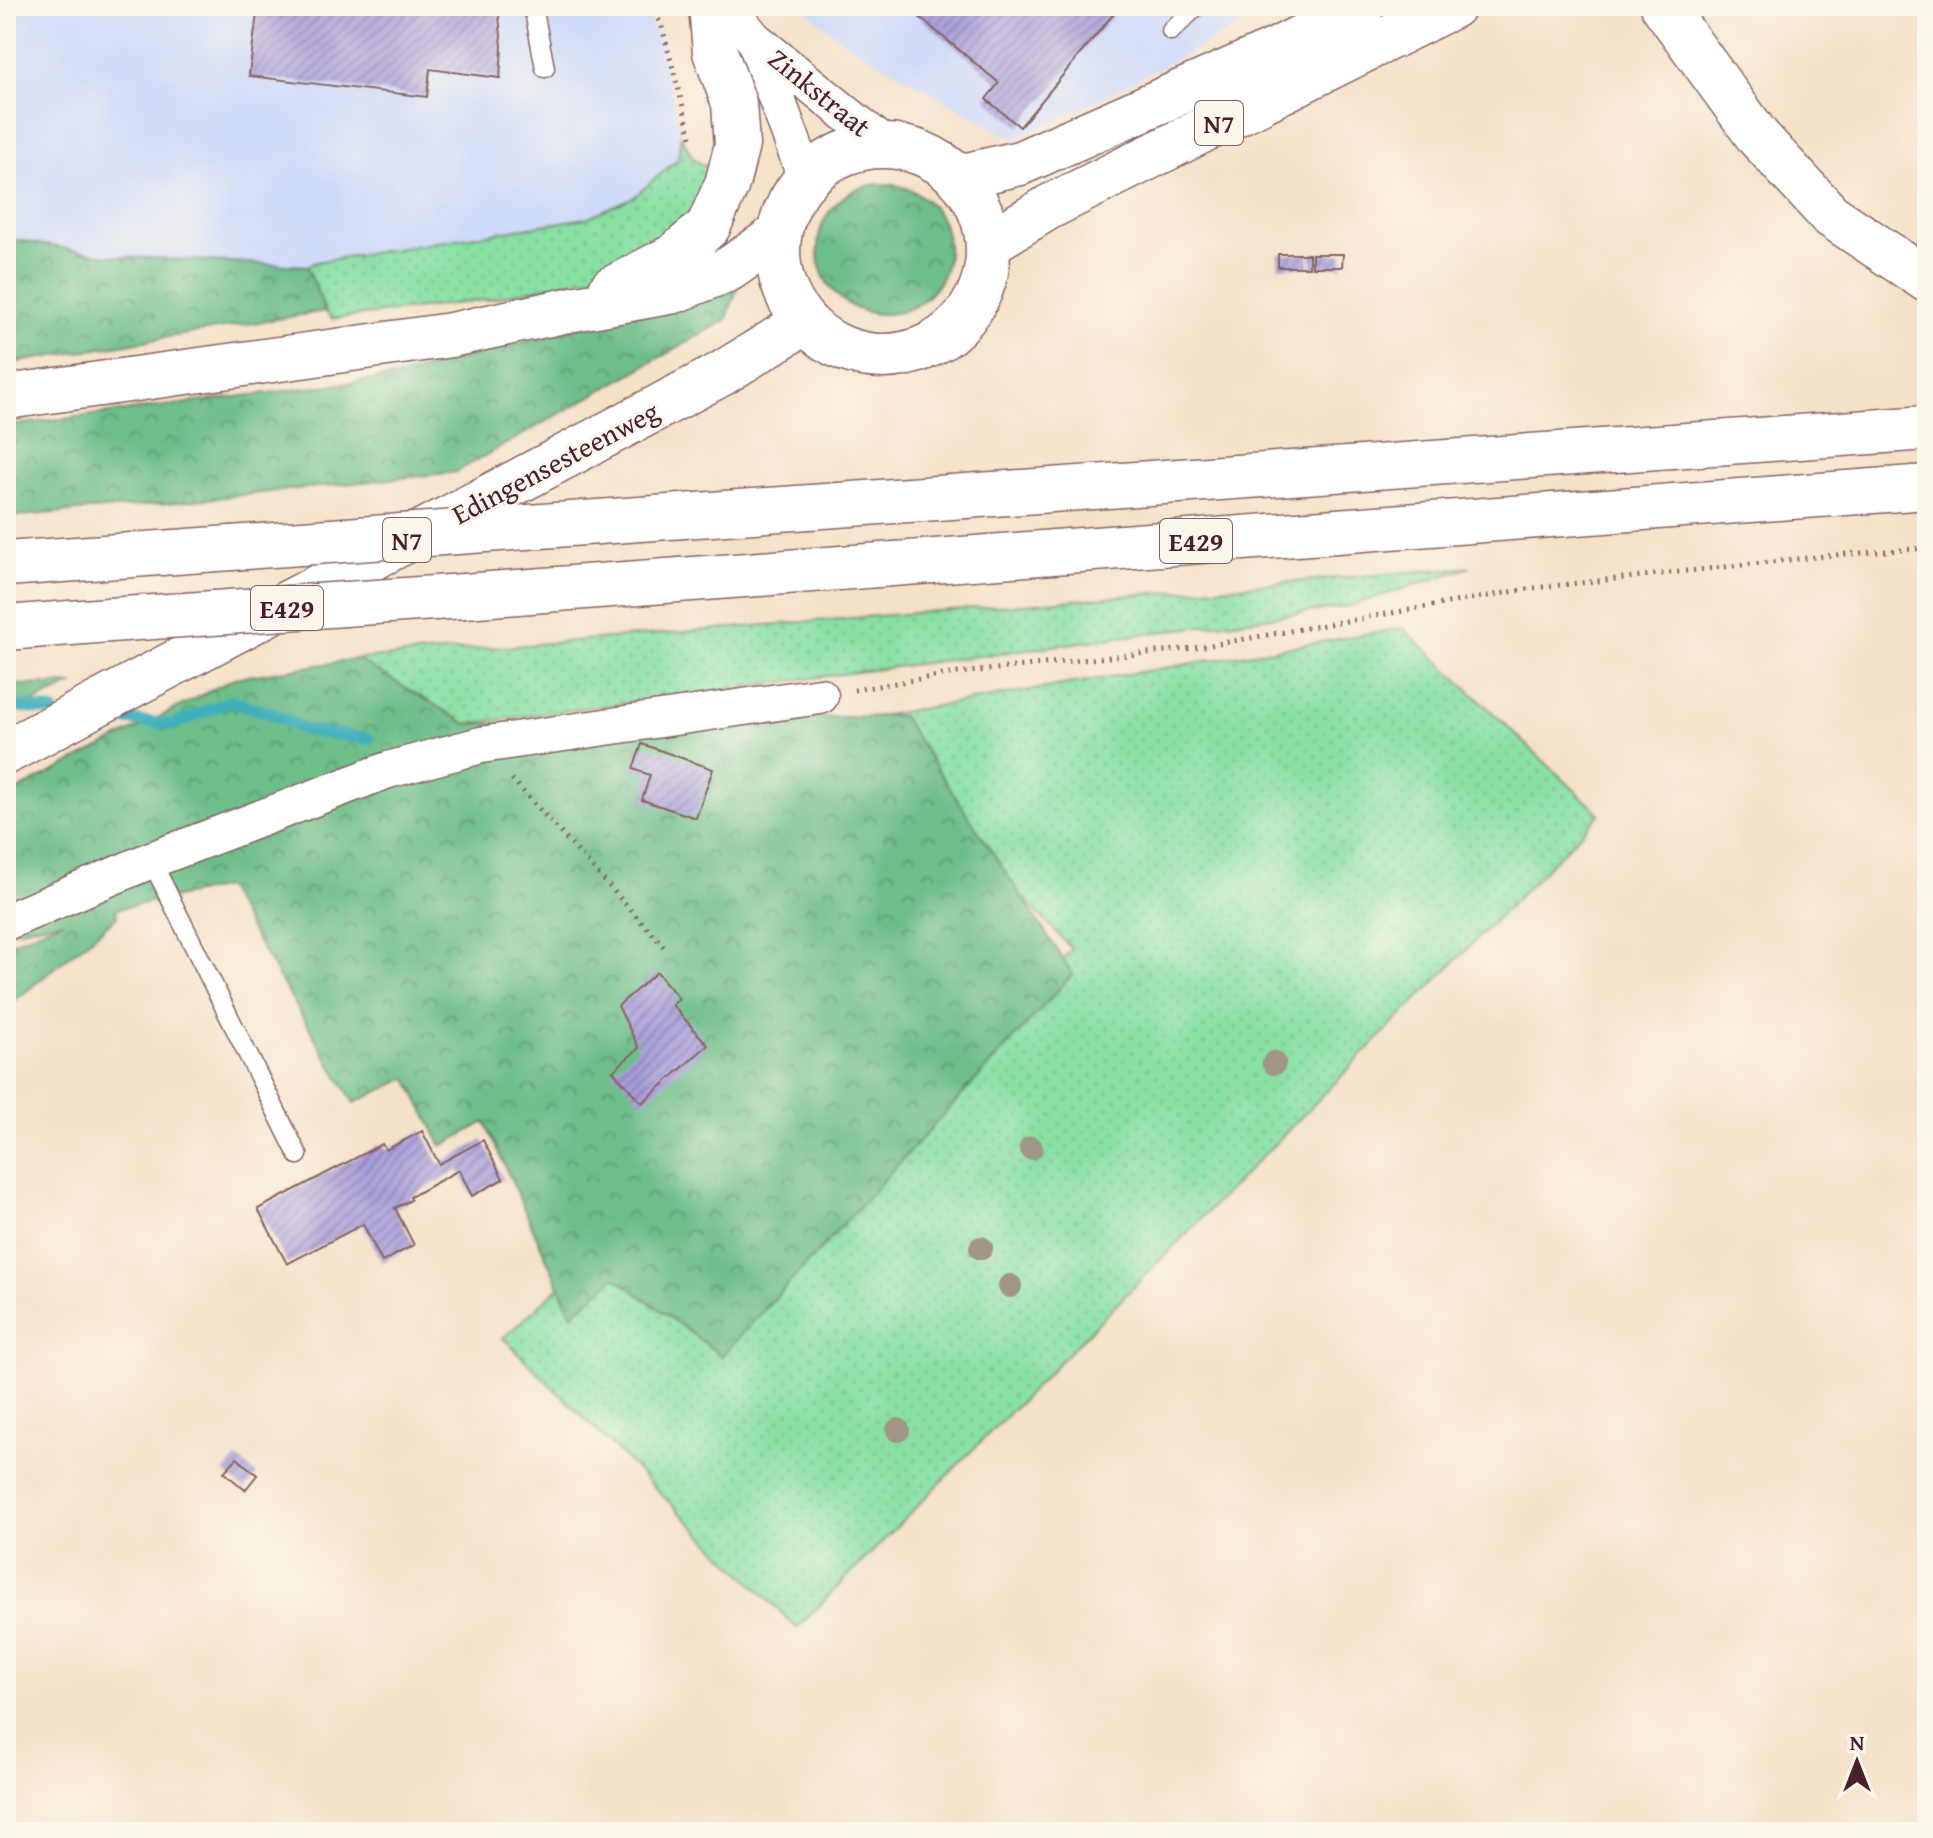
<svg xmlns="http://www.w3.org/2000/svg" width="1933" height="1838" viewBox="0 0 1933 1838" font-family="'Gentium Book Plus',serif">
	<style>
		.built { fill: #cfdaf9 }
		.grass { fill: url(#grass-dots); stroke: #6a8068; stroke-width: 2 }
		.forest { fill: url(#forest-crowns); stroke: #5c6e5a; stroke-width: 2 }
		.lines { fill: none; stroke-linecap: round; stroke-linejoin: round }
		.stream { stroke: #3fafbb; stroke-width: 12 }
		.building { fill: url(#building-hatch) }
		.lane-casing { stroke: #866362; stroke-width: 21 }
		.street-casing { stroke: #866362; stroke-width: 39 }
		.primary-casing { stroke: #866362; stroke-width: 47 }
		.highway-casing { stroke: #866362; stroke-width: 47 }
		.path { stroke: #866362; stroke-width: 5; stroke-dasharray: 2 6; stroke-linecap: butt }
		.lane { stroke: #fff; stroke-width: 18 }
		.street { stroke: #fff; stroke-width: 36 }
		.primary { stroke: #fff; stroke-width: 44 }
		.highway { stroke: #fff; stroke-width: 44 }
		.highway-bridge-casing { stroke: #866362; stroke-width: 47; stroke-linecap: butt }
		.highway-bridge { stroke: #fff; stroke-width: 44 }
		.tree { fill: #a19685 }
		.labels { text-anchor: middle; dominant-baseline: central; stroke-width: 6; stroke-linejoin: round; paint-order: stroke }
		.shield { fill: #fbf7ec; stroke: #7f6065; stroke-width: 2 }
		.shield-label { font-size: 26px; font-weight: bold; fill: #4a1f2b }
		.street-label { font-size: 28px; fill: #4a1f2b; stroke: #fbf7ec }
	</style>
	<defs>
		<pattern id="grass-dots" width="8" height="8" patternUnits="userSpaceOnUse" patternTransform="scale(2)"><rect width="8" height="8" fill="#89e0a4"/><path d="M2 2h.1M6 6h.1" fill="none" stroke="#78c08d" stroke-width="1.8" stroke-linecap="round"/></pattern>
		<pattern id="forest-crowns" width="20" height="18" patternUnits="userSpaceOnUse" patternTransform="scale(2)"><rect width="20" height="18" fill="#6ebe8a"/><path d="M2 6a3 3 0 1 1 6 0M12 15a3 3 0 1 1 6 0" fill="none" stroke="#5c9a71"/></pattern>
		<pattern id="building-hatch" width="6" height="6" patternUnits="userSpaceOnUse" patternTransform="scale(2)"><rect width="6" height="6" fill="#a79cd9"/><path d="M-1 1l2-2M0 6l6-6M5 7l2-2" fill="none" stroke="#8a7fb0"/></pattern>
	</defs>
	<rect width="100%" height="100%" fill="#fbf7ec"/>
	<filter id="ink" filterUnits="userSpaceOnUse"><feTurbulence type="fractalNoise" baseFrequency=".0125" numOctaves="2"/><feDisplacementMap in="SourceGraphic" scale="16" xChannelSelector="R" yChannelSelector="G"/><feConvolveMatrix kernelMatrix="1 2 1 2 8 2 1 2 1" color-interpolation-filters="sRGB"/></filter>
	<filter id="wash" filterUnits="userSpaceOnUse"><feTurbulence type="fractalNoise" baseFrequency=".006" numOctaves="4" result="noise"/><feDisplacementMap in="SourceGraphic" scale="32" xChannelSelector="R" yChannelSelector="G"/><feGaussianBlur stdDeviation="1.8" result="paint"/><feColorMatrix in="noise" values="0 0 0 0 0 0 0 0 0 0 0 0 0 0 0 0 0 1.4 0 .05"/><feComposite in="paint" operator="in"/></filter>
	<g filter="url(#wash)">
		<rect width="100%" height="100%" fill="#f5e1c7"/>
		<path class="built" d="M6,6H637L648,17L659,38L681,135L678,159L634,197L586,218L316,262L307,266L108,256L6,238Z
			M801,6H1279L1078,110L1012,139L844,42Z"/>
		<path class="grass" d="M681,135C689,152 693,165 714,168L705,192L675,235L591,277L486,300L332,319L325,311L307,266L316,262L586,218L634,197L678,159Z
			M1471,567L1346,607L466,724L357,659Z
			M1403,628L1600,814L797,1628L503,1338L611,1240L714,1323L1072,949L854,720Z"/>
		<path class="forest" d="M818 249a65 65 0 1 1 130 0a65 65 0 1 1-130 0Z
			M6,238L108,256L307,266L325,311L6,364Z
			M739,284L726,320L456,472L140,506L6,517V426L395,377Z
			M357,659L467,724L902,716L1073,974L722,1356L615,1277L572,1315L485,1122L442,1146L407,1078L354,1103L225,887L116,909L117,917L6,1008V945L63,921L6,932V796L235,678Z
			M74,684L6,715V685Z"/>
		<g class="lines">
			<path class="stream" d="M6,705L53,711
				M103,717L173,725L230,701L268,712L305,730L369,739"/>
		</g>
		<g id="blocks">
			<path class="building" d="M258,6H498L502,46L500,78L430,69L427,97L249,76Z
				M906,6H1120L1020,127L986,99L999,83Z
				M1278,254H1309V267H1278Z
				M1312,254H1343L1342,267H1312Z
				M642,744L713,769L696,818L642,800L650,775L633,769Z
				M657,972L679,999L672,1005L708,1045L642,1103L613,1071L639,1048L618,1006Z
				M422,1131L439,1164L483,1140L503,1179L472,1196L459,1170L410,1197L411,1200L395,1208L414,1245L382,1262L363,1224L287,1264L258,1209L382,1144L386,1150Z
				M237,1458L257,1475L245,1490L224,1472Z"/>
		</g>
	</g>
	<g filter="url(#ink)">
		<use href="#blocks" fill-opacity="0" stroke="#866362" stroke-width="2"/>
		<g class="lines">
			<g class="lane-casing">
				<path id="lane" d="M533,6L545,68
					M1171,31L1197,6
					M151,860L298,1155"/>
			</g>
			<g class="street-casing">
				<path id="street" d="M727,6L754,39L885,145
					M755,40L806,178
					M6,922L151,860L388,770L481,745L820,696"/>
			</g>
			<g class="primary-casing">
				<path id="primary" d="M778 251a105 105 0 1 1 210 0a105 105 0 1 1-210 0Z
					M959,177L1020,163L1278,49L1362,6
					M988,244L1049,207L1453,6
					M6,752L721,374L805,322"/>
			</g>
			<g class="highway-casing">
				<path id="highway" d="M1663,6L1758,137L1830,215L1927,280
					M611,289L674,256L708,227L727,184L737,145L734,103L715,52L711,6
					M6,397L451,335L573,309L674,291L729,269L778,235
					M584,523L1927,428
					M6,564L231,548
					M464,596L1927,487
					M6,628L109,620"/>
			</g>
			<path class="path" d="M650,6L661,23L692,141
				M854,690L949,674L1194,648L1533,588L1834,555L1927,548
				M512,779L667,950"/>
			<use href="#lane" class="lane"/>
			<use href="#street" class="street"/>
			<use href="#primary" class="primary"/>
			<use href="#highway" class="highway"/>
			<g class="highway-bridge-casing">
				<path id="highway-bridge" d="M231,548L584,523
					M109,620L464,596"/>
			</g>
			<use href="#highway-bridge" class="highway-bridge"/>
		</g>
		<g class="tree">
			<circle cx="1274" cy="1063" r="12"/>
			<circle cx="1031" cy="1148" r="12"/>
			<circle cx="981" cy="1248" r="12"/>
			<circle cx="1010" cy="1286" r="12"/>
			<circle cx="898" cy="1430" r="12"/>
		</g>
	</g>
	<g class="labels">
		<g class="shield">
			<rect x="1195" y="101" width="48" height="44" rx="6"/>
			<rect x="383" y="518" width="48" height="44" rx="6"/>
			<rect x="1160" y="519" width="72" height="44" rx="6"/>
			<rect x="251" y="586" width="72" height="44" rx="6"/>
		</g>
		<g class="shield-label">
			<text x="1219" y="123">N7</text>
			<text x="407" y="540">N7</text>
			<text x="1196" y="541">E429</text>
			<text x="287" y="608">E429</text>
		</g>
		<g class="street-label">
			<text transform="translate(820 92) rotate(39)">Zinkstraat</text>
			<text transform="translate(555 462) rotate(-28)">Edingensesteenweg</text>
		</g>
	</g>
	<rect width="1933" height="1838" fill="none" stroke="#fbf7ec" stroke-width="32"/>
	<g transform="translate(1857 1762)" stroke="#fbf7ec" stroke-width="6" paint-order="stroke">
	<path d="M0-6L14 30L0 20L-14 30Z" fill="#4a1f2b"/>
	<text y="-12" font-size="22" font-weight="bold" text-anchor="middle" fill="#4a1f2b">N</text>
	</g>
</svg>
